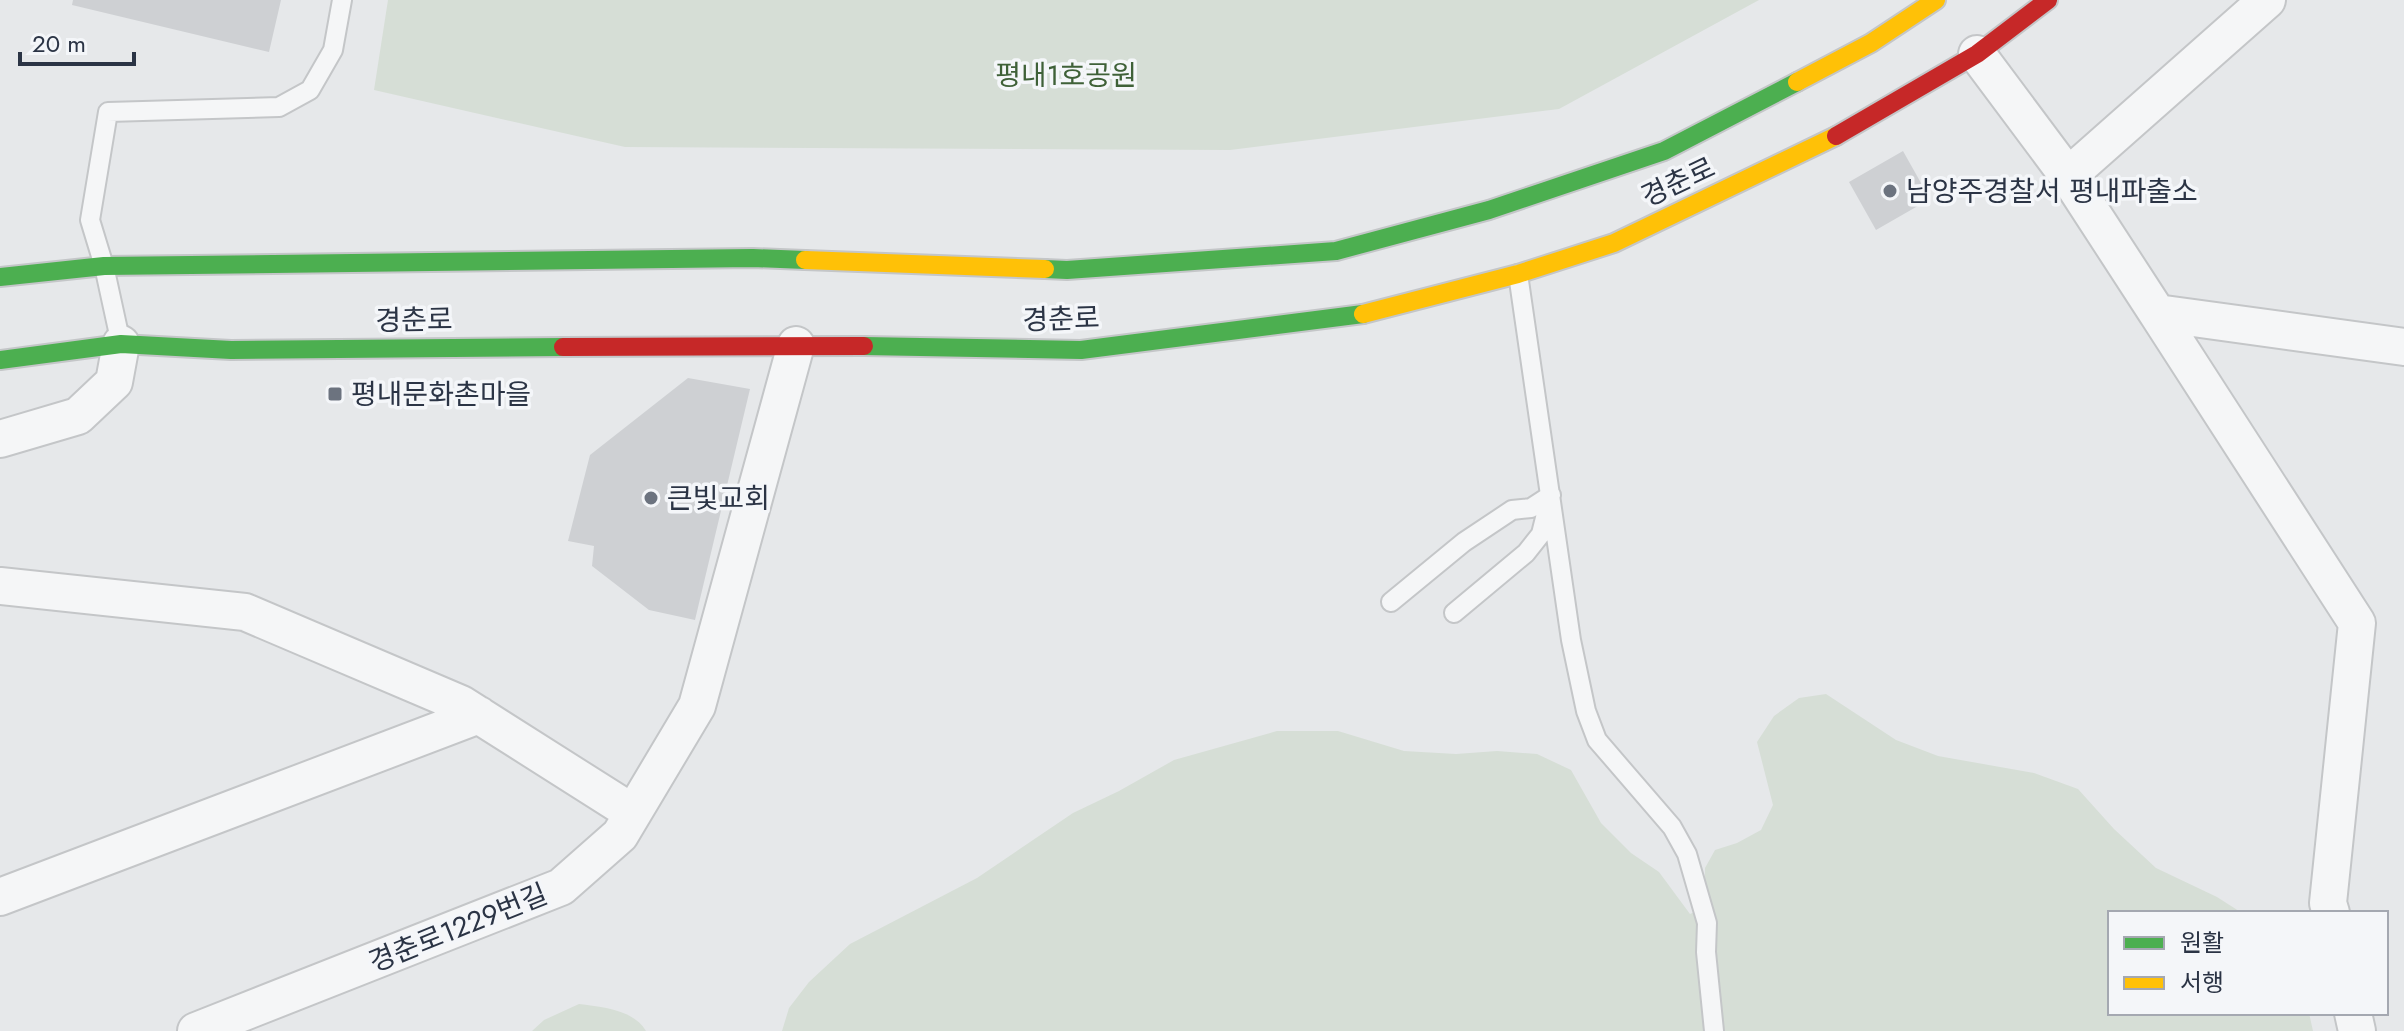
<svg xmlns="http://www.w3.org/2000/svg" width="2404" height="1031" viewBox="0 0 2404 1031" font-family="Jost,'Noto Sans KR',sans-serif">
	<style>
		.green { fill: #d6ded6 }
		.building { fill: #ced0d3 }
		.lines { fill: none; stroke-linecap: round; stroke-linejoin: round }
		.lane-casing { stroke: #c4c6c8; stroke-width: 22 }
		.street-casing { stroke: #c4c6c8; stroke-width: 40 }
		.fast-casing { stroke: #c4c6c8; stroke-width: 22 }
		.slow-casing { stroke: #c4c6c8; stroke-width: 22 }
		.jam-casing { stroke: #c4c6c8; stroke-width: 22 }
		.lane { stroke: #f5f6f7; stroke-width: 18 }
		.street { stroke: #f5f6f7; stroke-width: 36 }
		.fast { stroke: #4caf50; stroke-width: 18 }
		.slow { stroke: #ffc107; stroke-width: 18 }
		.jam { stroke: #c62828; stroke-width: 18 }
		.poi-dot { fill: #6c737f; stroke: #f4f6f9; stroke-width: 3 }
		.labels { text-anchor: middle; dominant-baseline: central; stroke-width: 7; stroke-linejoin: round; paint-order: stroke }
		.park-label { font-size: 28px; fill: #3f6138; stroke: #f4f6f9 }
		.street-label { font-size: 28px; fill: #2b3445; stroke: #f4f6f9 }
		.poi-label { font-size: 28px; fill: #2b3445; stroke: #f4f6f9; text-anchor: start }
	</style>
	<rect width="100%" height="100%" fill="#e6e8ea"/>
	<path class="green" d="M388,0H1759L1559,109L1230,150L625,147L374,90Z
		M1826,694L1896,740L1938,756L2034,773L2078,789L2114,829L2156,868L2217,897L2242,913H2110V1013H2309L2313,1031H782L789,1008L809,982L850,944L977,878L1073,813L1119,791L1174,760L1277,731H1338L1404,751L1456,754L1497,751L1537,754L1571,770L1601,823L1631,853L1659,872L1690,914L1704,908L1705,868L1715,850L1737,843L1761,830L1773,805L1757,742L1774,716L1799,698Z
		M579,1004C601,1007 633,1009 646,1031H532L544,1020Z"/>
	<path class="building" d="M73,0H281L269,52L72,5Z
		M1903,151L1930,199L1876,230L1849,182Z
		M688,378L750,389L695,620L649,610L592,566L594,546L568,541L590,455Z"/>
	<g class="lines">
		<g class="lane-casing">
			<path id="lane" d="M1518,274L1571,640L1586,711L1597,740L1672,827L1687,854L1707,923L1706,952L1714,1031
				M121,344L104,266L90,220L108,112L279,107L310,90L333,50L342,0
				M1391,602L1464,542L1512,510L1531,508L1551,495
				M1454,613L1526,553L1541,534L1548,506"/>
		</g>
		<g class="street-casing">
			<path id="street" d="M1977,54L2068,176L2157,313L2404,347
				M2068,176L2267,0
				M2157,313L2357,623L2328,903L2331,913
				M0,439L78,416L114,382L121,344
				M0,586L245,612L461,704L633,813
				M0,897L479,715
				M2353,1013L2357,1031
				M196,1031L561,887L620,835L697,706L796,345"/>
		</g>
		<g class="fast-casing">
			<path id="fast" d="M1045,269L1067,270L1336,251L1489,210L1664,151L1797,82
				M0,277L104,266L753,258L805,260
				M864,346L1081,350L1363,314
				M0,360L121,344L231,350L563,347"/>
		</g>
		<g class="slow-casing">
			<path id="slow" d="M1797,82L1871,43L1936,0
				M805,260L1045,269
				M1363,314L1518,274L1614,243L1836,136"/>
		</g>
		<g class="jam-casing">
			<path id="jam" d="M1836,136L1977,54L2048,0
				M563,347L864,346"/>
		</g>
		<use href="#lane" class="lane"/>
		<use href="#street" class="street"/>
		<use href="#fast" class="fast"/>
		<use href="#slow" class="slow"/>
		<use href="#jam" class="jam"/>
	</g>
	<g class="poi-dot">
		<circle cx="1890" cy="191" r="8"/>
		<rect x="327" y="386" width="16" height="16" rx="4"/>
		<circle cx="651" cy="498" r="8"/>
	</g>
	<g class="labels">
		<g class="park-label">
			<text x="1066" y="75">평내1호공원</text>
		</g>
		<g class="street-label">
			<text transform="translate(1678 182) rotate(-25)">경춘로</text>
			<text transform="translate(1061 319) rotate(-2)">경춘로</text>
			<text transform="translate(414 320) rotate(-1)">경춘로</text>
			<text transform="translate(458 928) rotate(-22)">경춘로1229번길</text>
		</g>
		<g class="poi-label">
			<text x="1906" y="191">남양주경찰서 평내파출소</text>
			<text x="351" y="394">평내문화촌마을</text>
			<text x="667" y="498">큰빛교회</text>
		</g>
	</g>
	<rect x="2108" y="911" width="280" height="104" fill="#f4f6f9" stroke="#a4a8b1" stroke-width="2"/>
	<rect x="2124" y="937" width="40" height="12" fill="#4caf50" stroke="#a4a8b1" stroke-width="2"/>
	<text x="2180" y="951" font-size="24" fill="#2b3445">원활</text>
	<rect x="2124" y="977" width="40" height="12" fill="#ffc107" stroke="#a4a8b1" stroke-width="2"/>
	<text x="2180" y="991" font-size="24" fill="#2b3445">서행</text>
	<path d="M20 52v12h114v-12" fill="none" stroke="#2b3445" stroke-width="4"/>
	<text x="32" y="52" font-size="24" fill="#2b3445" stroke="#f4f6f9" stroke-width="6" paint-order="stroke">20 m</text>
</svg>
